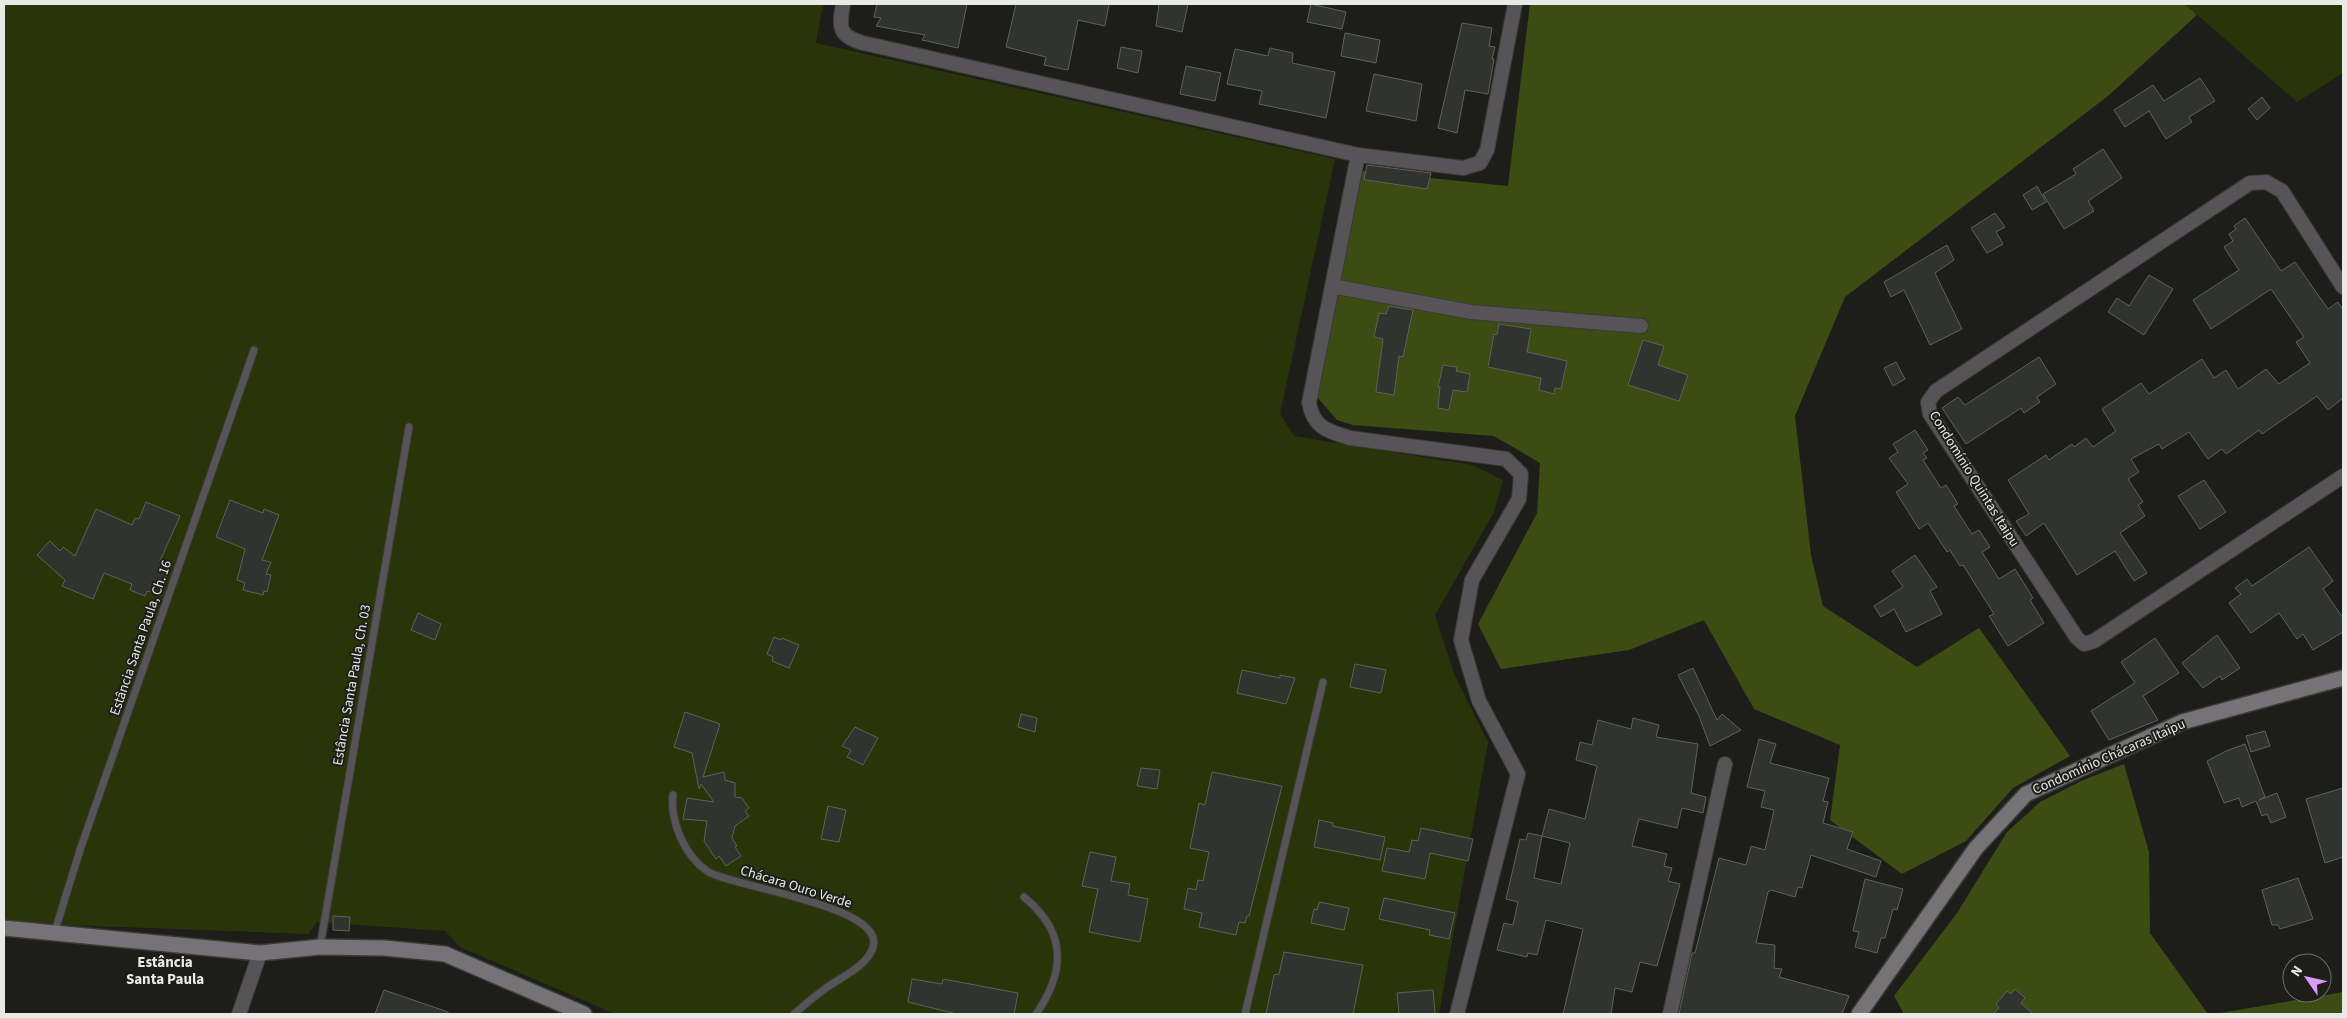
<svg xmlns="http://www.w3.org/2000/svg" width="2347" height="1018" viewBox="0 0 2347 1018" font-family="'Source Sans 3',sans-serif">
	<style>
		.green { fill: #293508 }
		.forest { fill: #3d4c12 }
		.building { fill: #31332e; stroke: #5f615b; fill-rule: evenodd }
		.lines { fill: none; stroke-linecap: round; stroke-linejoin: round }
		.lane-casing { stroke: #393b37; stroke-width: 9 }
		.street-casing { stroke: #393b37; stroke-width: 16 }
		.secondary-casing { stroke: #393b37; stroke-width: 18 }
		.lane { stroke: #565457; stroke-width: 7 }
		.street { stroke: #565457; stroke-width: 14 }
		.secondary { stroke: #767377; stroke-width: 15 }
		.labels { text-anchor: middle; dominant-baseline: central; stroke-width: 4; stroke-linejoin: round; paint-order: stroke }
		.street-label { font-size: 14px; fill: #e8eae6; stroke: #1d1e1a }
		.neighbourhood-label { font-size: 15px; font-weight: bold; fill: #e8eae6; stroke: #1d1e1a }
	</style>
	<rect width="100%" height="100%" fill="#1d1e1a"/>
	<path class="green" d="M4,4H823L816,43L1335,159L1280,414L1294,436L1472,465L1503,480L1494,512L1435,615L1455,676L1488,742L1439,1014H615L460,947L445,931L317,922L308,934L41,924L4,919Z
		M2185,4H2343V73L2297,102Z"/>
	<path class="forest" d="M1530,4H2185L2197,15L2108,96L1845,297L1795,416L1811,555L1823,606L1917,667L1979,628L2070,756L2013,788L1966,841L1902,874L1830,820L1840,745L1754,709L1704,620L1629,650L1501,669L1478,624L1537,513L1540,463L1494,436L1353,425L1337,420L1316,396L1363,171L1508,186Z
		M2124,764L2149,852L2150,933L2208,1014H1904L1894,996L1957,913L2007,832L2040,802L2081,781Z
		M2343,992V1014H2214Z"/>
	<path class="building" d="M877,4H967L958,48L922,40L925,35L876,26L881,18L874,17Z
		M1016,4H1109L1105,26L1078,20L1068,70L1044,65L1046,57L1006,47Z
		M1159,4H1188L1182,32L1156,26Z
		M1311,4L1346,12L1342,29L1307,22Z
		M1462,23L1492,28L1489,46L1495,47L1492,59H1494L1488,94L1465,90L1457,133L1438,128Z
		M1345,33L1380,40L1376,63L1341,56Z
		M1121,47L1142,51L1138,73L1117,68Z
		M1270,48L1293,53L1292,63L1335,72L1326,118L1259,104L1262,91L1227,84L1235,49L1268,56Z
		M1186,66L1221,73L1215,101L1180,94Z
		M1374,74L1422,84L1416,121L1366,111Z
		M2200,78L2215,101L2189,117L2192,122L2166,139L2149,111L2125,127L2114,110L2153,85L2164,101Z
		M2262,97L2270,108L2257,120L2248,109Z
		M2103,149L2122,178L2088,201L2094,211L2064,229L2043,194L2076,174L2073,169Z
		M1367,165L1431,173L1427,189L1366,180L1364,179Z
		M2037,186L2046,202L2032,210L2023,195Z
		M1995,213L2005,227L1996,232L2003,244L1987,253L1971,228Z
		M2245,218L2281,271L2295,262L2328,309L2338,302L2343,310V398L2328,410L2317,396L2262,434L2259,430L2226,454L2222,449L2208,459L2189,432L2162,449L2159,444L2131,459L2139,472L2128,479L2143,502L2138,505L2145,516L2120,533L2147,573L2134,581L2115,551L2077,575L2044,523L2026,536L2016,521L2029,514L2008,480L2046,455L2049,460L2072,444L2074,447L2086,438L2093,447L2116,431L2102,409L2141,383L2149,394L2202,359L2214,378L2226,370L2238,389L2266,369L2279,384L2310,363L2296,342L2304,337L2271,289L2211,329L2193,300L2239,270L2224,247L2233,241L2229,234L2236,229L2234,226Z
		M1947,245L1954,260L1935,273L1962,329L1930,345L1904,290L1891,297L1884,282Z
		M2149,275L2173,289L2144,335L2108,312L2117,298L2129,306Z
		M1389,306L1413,310L1403,357L1399,356L1394,395L1376,392L1383,339L1374,337L1379,313L1386,314Z
		M1499,324L1531,329L1527,352L1567,361L1561,389L1555,388L1554,394L1539,390L1541,378L1488,367L1494,334L1497,335Z
		M1643,340L1664,346L1658,365L1688,375L1679,401L1628,385Z
		M2039,357L2056,384L2037,397L2040,402L2024,413L2021,408L1966,444L1942,408L1958,397L1965,405Z
		M1896,362L1905,379L1893,386L1884,368Z
		M1443,365L1457,367L1456,371L1470,374L1467,392L1453,390L1449,410L1438,408L1440,387H1438Z
		M1915,430L1928,450L1923,453L1927,458L1923,460L1941,488L1946,485L1958,504L1954,506L1972,534L1979,530L1990,547L1982,552L1999,579L2015,569L2033,598L2030,600L2044,623L2008,646L1989,616L1994,614L1963,565L1960,566L1950,550L1947,552L1928,523L1919,529L1896,492L1908,484L1889,458L1898,452L1893,444Z
		M2204,480L2226,512L2200,529L2178,496Z
		M230,500L263,513L264,509L279,515L262,560L271,562L266,574L271,575L267,592L264,591L263,595L243,590L245,583L237,580L245,549L216,537Z
		M146,502L180,516L160,561L170,565L163,584L155,581L150,592L147,591L145,596L130,590L132,584L104,573L93,599L62,586L65,580L37,555L50,541L60,551L63,547L75,556L96,509L132,525L135,518L139,519Z
		M2309,547L2333,581L2323,589L2343,618V632L2313,650L2303,634L2297,639L2279,613L2251,633L2229,603L2241,594L2235,588L2247,579L2252,586Z
		M1915,555L1937,587L1930,591L1942,614L1906,632L1894,609L1881,617L1874,606L1903,587L1892,571Z
		M418,613L441,624L435,640L411,630Z
		M2217,635L2240,668L2222,680L2220,676L2203,688L2182,663Z
		M774,637L781,640L782,638L799,645L789,668L772,661L773,657L767,654Z
		M2155,638L2179,673L2143,696L2158,720L2109,740L2091,711L2135,683L2121,662Z
		M1355,664L1386,670L1381,693L1350,687Z
		M1693,668L1717,720L1722,714L1741,730L1710,746L1699,716L1678,675Z
		M1242,670L1280,678V675L1295,678L1286,704L1237,693Z
		M685,712L720,724L703,777L724,772L725,780L735,783V797L742,798L749,808L745,811L749,816L735,826L732,838L737,846L735,847L741,856L726,866L719,856L716,859L704,841L707,821L683,819L687,798L714,802L701,784L699,789L692,753L674,747Z
		M1021,714L1037,718L1035,732L1018,727Z
		M1633,718L1659,725L1656,737L1698,744L1691,793L1706,797L1703,813L1682,808L1677,828L1639,819L1632,846L1667,854L1664,866L1672,868L1668,881L1680,884L1657,966L1640,962L1632,992L1615,988L1611,1014H1563L1583,929L1546,920L1537,955L1528,953L1527,957L1497,950L1504,923L1513,925L1518,902L1506,899L1520,839L1526,840L1528,833L1542,836L1549,809L1585,819L1597,766L1576,760L1580,742L1592,745L1598,720L1631,729ZM1542,836L1570,843L1561,884L1534,878Z
		M855,727L878,738L863,765L847,757L851,750L842,746Z
		M2265,731L2270,746L2251,752L2246,736Z
		M1759,739L1776,744L1770,763L1829,778L1823,801L1828,802L1823,823L1853,832L1847,849L1881,861L1876,877L1811,855L1802,888L1798,887L1795,897L1771,890L1768,892L1756,943L1775,945L1774,968L1782,969L1779,977L1849,996L1842,1014H1679L1692,953H1695L1719,858L1746,865L1751,846L1765,850L1774,810L1761,807L1765,791L1747,787Z
		M2245,744L2265,797L2259,800L2277,793L2286,817L2271,823L2267,814L2262,816L2256,801L2242,807L2239,798L2224,803L2207,761L2226,751Z
		M1141,768L1160,770L1157,789L1137,786Z
		M1212,772L1282,786L1249,916H1247L1245,923L1239,922L1236,935L1199,927L1202,913L1184,909L1188,888L1196,890L1198,880L1203,881L1209,852L1190,848L1199,803L1205,805Z
		M2343,788V857L2325,863L2306,799Z
		M828,806L846,810L839,842L821,839Z
		M1319,820L1333,823V826L1385,837L1380,860L1314,847Z
		M1421,828L1473,839L1468,861L1430,853L1425,879L1382,871L1387,848L1409,852L1412,840L1418,841Z
		M1090,852L1116,857L1111,881L1130,884L1128,895L1148,899L1140,942L1089,932L1098,889L1082,886Z
		M2298,878L2313,919L2280,929L2278,925H2272L2262,890Z
		M1865,879L1903,889L1897,910L1893,909L1885,938H1881L1877,953L1855,947L1859,932L1853,931Z
		M1384,898L1455,913L1449,939L1429,935L1430,930L1379,919Z
		M1319,902L1349,908L1344,930L1311,923L1314,909L1317,910Z
		M333,916L350,917L349,931L333,930Z
		M1284,952L1363,965L1353,1014H1266L1274,975L1279,974Z
		M912,979L942,984L943,979L1018,993L1014,1014H957L908,1002Z
		M2015,989L2025,998L2021,1003L2033,1014H1993L1999,1008L1996,1004L2007,991L2011,994Z
		M384,990L448,1012V1014H375Z
		M1433,990L1435,1014H1399L1397,993Z"/>
	<g class="lines">
		<g class="lane-casing">
			<path id="lane" d="M673,795C670,821 684,855 707,871C730,887 893,906 872,950C864,968 841,977 826,988C815,996 804,1005 794,1014
				M1024,897C1067,932 1066,971 1036,1014
				M54,934L80,850L254,350
				M320,947L409,427
				M1245,1014L1323,682"/>
		</g>
		<g class="street-casing">
			<path id="street" d="M843,4C839,27 838,36 863,43L1358,155L1463,168L1480,163L1487,150L1515,4
				M1358,155L1309,403C1314,428 1327,431 1350,438L1506,459L1521,474L1519,499L1472,580L1461,640L1479,701L1518,774L1457,1014
				M1332,286L1471,312L1641,326
				M2343,287L2282,191L2266,182L2250,183L1936,391L1928,402L1930,414L2077,638L2084,644L2094,641L2343,476
				M239,1014L260,953
				M1670,1014L1725,764"/>
		</g>
		<g class="secondary-casing">
			<path id="secondary" d="M4,928L260,953L320,947L384,948L445,954L584,1014
				M1859,1014L1976,848L2026,794L2182,722L2343,678"/>
		</g>
		<use href="#lane" class="lane"/>
		<use href="#street" class="street"/>
		<use href="#secondary" class="secondary"/>
	</g>
	<g class="labels">
		<g class="street-label">
			<text transform="translate(1974 479) rotate(58)">Condomínio Quintas Itaipu</text>
			<text transform="translate(141 638) rotate(-71)">Estância Santa Paula, Ch. 16</text>
			<text transform="translate(352 685) rotate(-80)">Estância Santa Paula, Ch. 03</text>
			<text transform="translate(2109 757) rotate(-24)">Condomínio Chácaras Itaipu</text>
			<text transform="translate(796 887) rotate(17)">Chácara Ouro Verde</text>
		</g>
		<g class="neighbourhood-label">
			<text x="165" y="962">Estância<tspan x="165" dy="17">Santa Paula</tspan></text>
		</g>
	</g>
	<rect width="2347" height="1018" fill="none" stroke="#e8eae6" stroke-width="10"/>
	<g transform="translate(2307 978) rotate(304)"><circle r="24" fill="#1d1e1a" stroke="#6e706c"/>
	<path d="M0-4L9 19L0 12L-9 19Z" fill="#da9af6"/>
	<text y="-8" font-size="14" font-weight="bold" text-anchor="middle" fill="#e8eae6">N</text>
	</g>
</svg>
